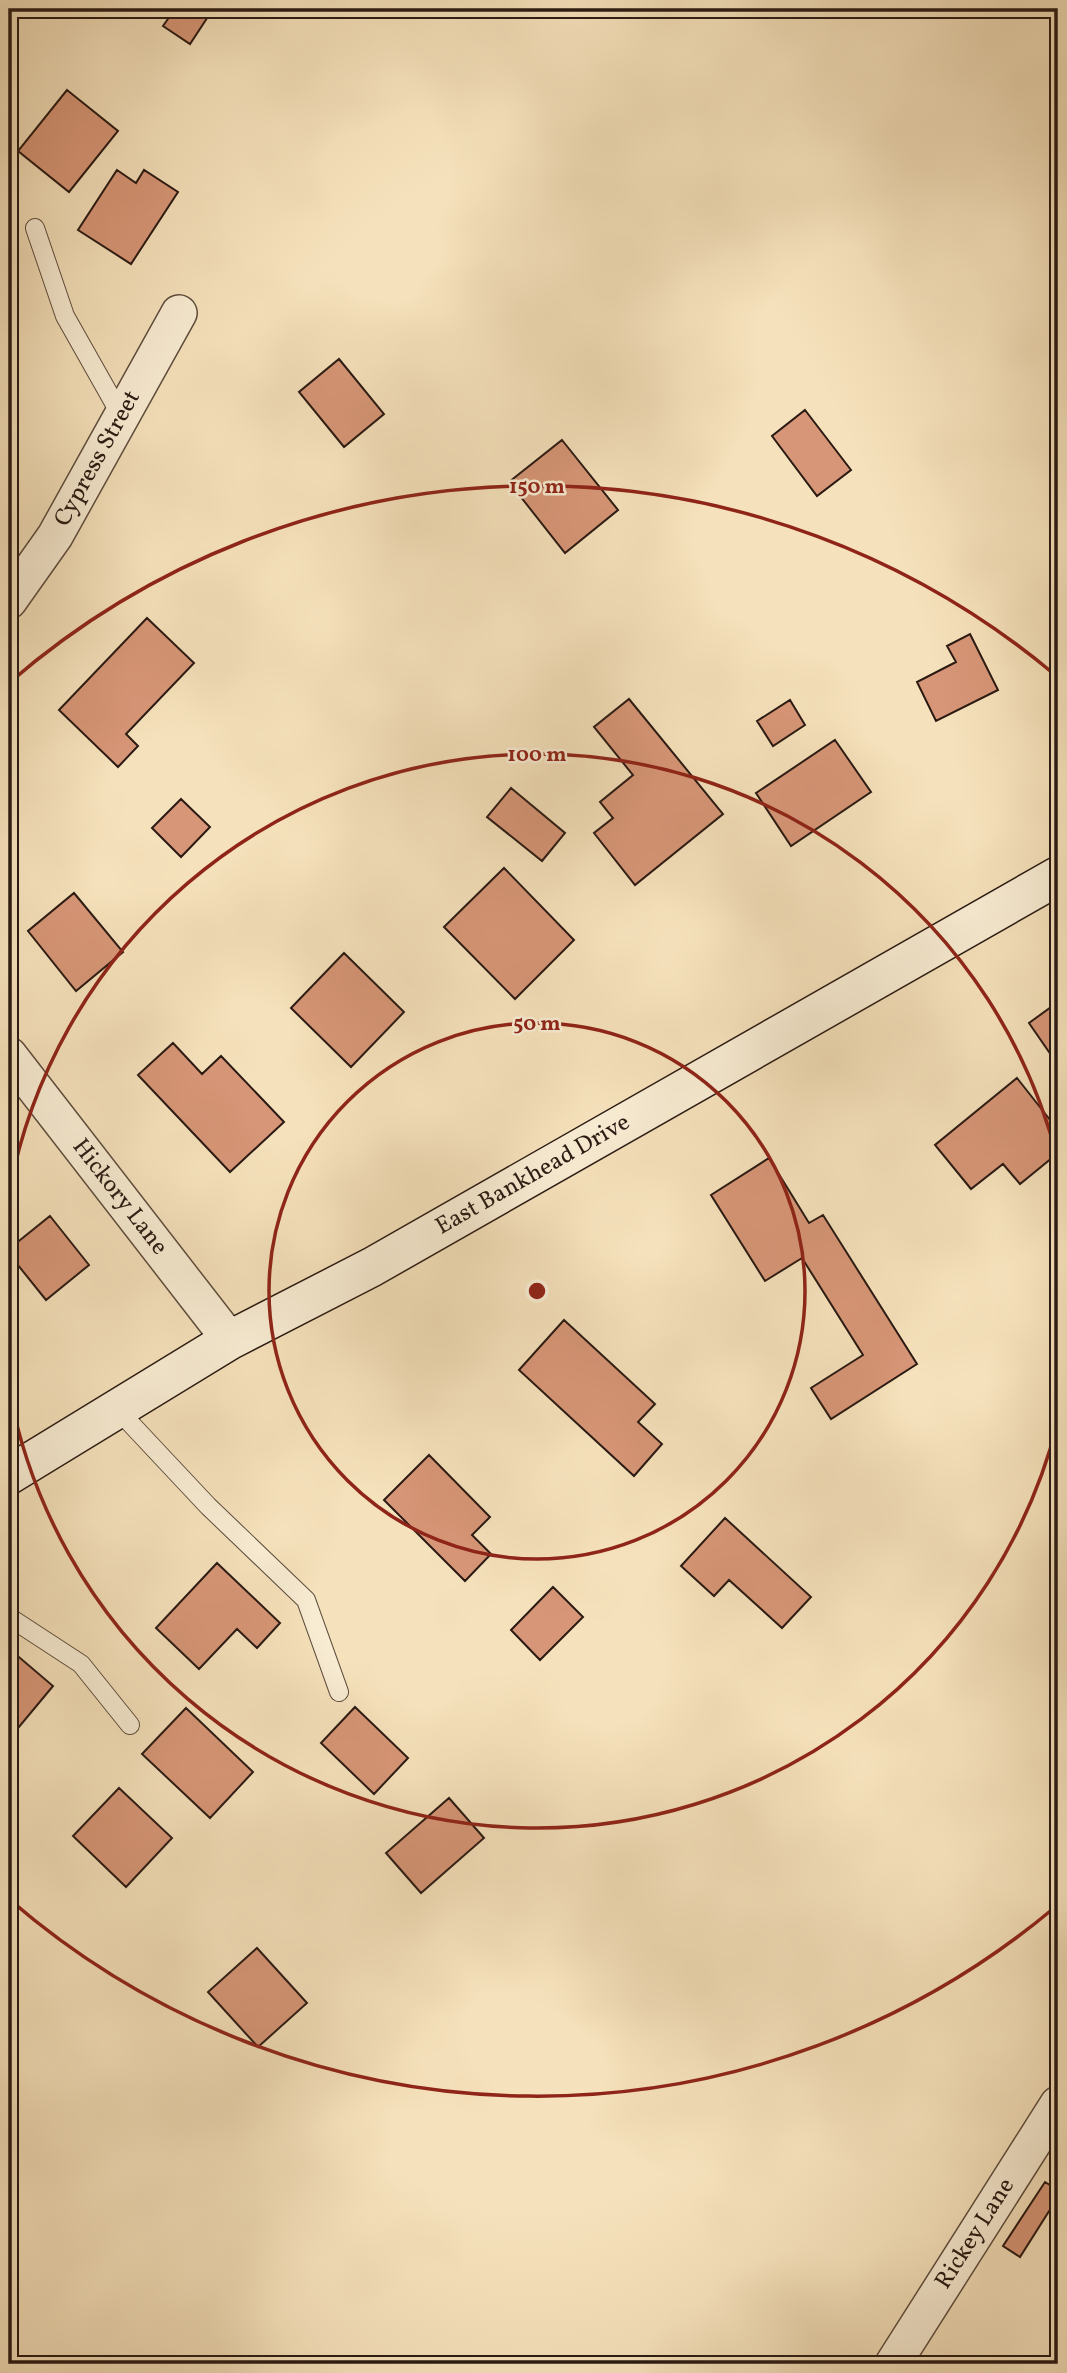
<svg xmlns="http://www.w3.org/2000/svg" width="1067" height="2373" viewBox="0 0 1067 2373" font-family="Vollkorn,serif">
	<style>
		.building { fill: #d79677; stroke: #2a1a13; stroke-width: 2 }
		.lines { fill: none; stroke-linecap: round; stroke-linejoin: round }
		.lane-casing { stroke: #5d4c3d; stroke-width: 20 }
		.street-casing { stroke: #5d4c3d; stroke-width: 38 }
		.secondary-casing { stroke: #2a1a13; stroke-width: 41 }
		.lane { stroke: #f8ecd3; stroke-width: 18 }
		.street { stroke: #f8ecd3; stroke-width: 35 }
		.secondary { stroke: #f8ecd3; stroke-width: 38 }
		.ring { fill: none; stroke: #8f2418; stroke-width: 3.5 }
		.labels { text-anchor: middle; dominant-baseline: central; stroke-width: 5; stroke-linejoin: round; paint-order: stroke }
		.street-label { font-size: 24px; fill: #2a1a13; stroke: #f8ecd3 }
		.centre { fill: #8f2418; stroke: #f8ecd3; stroke-width: 3.5 }
		.ring-label { font-size: 21px; text-anchor: middle; font-weight: bold; fill: #8f2418; stroke: #f8ecd3; stroke-width: 5; stroke-linejoin: round; paint-order: stroke }
	</style>
	<rect width="100%" height="100%" fill="#f5e1bb"/>
	<filter id="stains"><feTurbulence type="fractalNoise" baseFrequency=".00286" numOctaves="4"/><feColorMatrix values="0 0 0 0 .2 0 0 0 0 .09 0 0 0 0 .02 0 0 0 .5 -.17"/></filter>
	<radialGradient id="worn" r=".72"><stop offset=".6" stop-color="#630" stop-opacity="0"/><stop offset="1" stop-color="#630" stop-opacity=".3"/></radialGradient>
	<path class="building" d="M175,9H213L190,44L163,26Z
		M67,90L118,131L69,192L18,151Z
		M117,170L136,183L144,170L178,192L131,264L78,230Z
		M339,359L384,414L344,447L299,392Z
		M805,410L851,470L817,496L772,436Z
		M562,440L618,510L565,553L509,482Z
		M147,618L194,663L126,734L138,746L118,767L59,710Z
		M970,634L998,690L936,721L917,682L956,662L947,646Z
		M629,699L723,814L635,885L594,833L613,818L600,802L633,775L594,727Z
		M790,700L805,725L773,746L757,721Z
		M835,740L871,792L791,846L756,793Z
		M511,788L565,833L542,861L487,817Z
		M181,799L210,827L181,857L152,828Z
		M504,868L574,940L515,999L444,927Z
		M74,893L123,952L76,991L28,931Z
		M344,953L404,1012L351,1067L291,1008Z
		M1058,1002V1065L1029,1023Z
		M173,1043L202,1074L221,1056L284,1122L230,1172L138,1075Z
		M1017,1078L1058,1130V1153L1020,1184L1003,1164L971,1189L935,1145Z
		M769,1158L809,1223L823,1215L917,1364L831,1419L811,1388L863,1355L802,1258L765,1281L711,1195Z
		M50,1216L89,1265L46,1300L9,1254V1249Z
		M564,1320L655,1404L638,1422L662,1444L634,1476L519,1370Z
		M429,1455L490,1517L472,1535L491,1554L465,1581L384,1500Z
		M725,1518L811,1597L782,1628L729,1580L714,1596L681,1566Z
		M217,1563L280,1623L257,1648L237,1629L199,1669L156,1628Z
		M553,1587L583,1617L540,1660L511,1630Z
		M13,1652L53,1686L9,1739V1657Z
		M355,1707L408,1758L374,1794L321,1743Z
		M186,1708L253,1772L210,1818L142,1754Z
		M119,1788L172,1838L126,1887L73,1836Z
		M449,1798L484,1838L421,1893L386,1853Z
		M257,1948L307,2003L258,2047L208,1992Z
		M1045,2182L1058,2190V2197L1020,2257L1003,2246Z"/>
	<g class="lines">
		<g class="lane-casing">
			<path id="lane" d="M35,228L65,316L122,417
				M117,1409L208,1506L306,1600L339,1692
				M9,1617L81,1664L130,1725"/>
		</g>
		<g class="street-casing">
			<g id="street">
				<path id="s1" d="M9,601L55,536L179,313"/>
				<path id="s2" d="M9,1055L230,1340"/>
				<path id="s3" d="M893,2364L1058,2104"/>
			</g>
		</g>
		<g class="secondary-casing">
			<g id="secondary">
				<path id="s4" d="M9,1475L230,1340L372,1267L1058,876"/>
			</g>
		</g>
		<use href="#lane" class="lane"/>
		<use href="#street" class="street"/>
		<use href="#secondary" class="secondary"/>
	</g>
	<g class="ring">
		<circle cx="537" cy="1291" r="268"/>
		<path d="M1058 1421A537 537 0 0 1 9 1389M9 1193A537 537 0 0 1 1058 1161"/>
		<path d="M1054 1908A805 805 0 0 1 9 1899M9 683A805 805 0 0 1 1054 674"/>
	</g>
	<g class="labels">
		<g class="street-label">
			<text stroke="none"><textPath href="#s1" startOffset="168">Cypress Street</textPath></text>
			<text stroke="none"><textPath href="#s4" startOffset="604">East Bankhead Drive</textPath></text>
			<text stroke="none"><textPath href="#s2" startOffset="180">Hickory Lane</textPath></text>
			<text stroke="none"><textPath href="#s3" startOffset="154">Rickey Lane</textPath></text>
		</g>
	</g>
	<circle cx="537" cy="1291" r="10" class="centre"/>
	<g class="ring-label">
		<text x="537" y="493">150 m</text>
		<text x="537" y="761">100 m</text>
		<text x="537" y="1030">50 m</text>
	</g>
	<rect width="1067" height="2373" fill="none" stroke="#f5e1bb" stroke-width="35"/>
	<rect x="10" y="10" width="1046" height="2352" fill="none" stroke="#2a1a13" stroke-width="3.5"/>
	<rect x="18" y="18" width="1032" height="2338" fill="none" stroke="#2a1a13" stroke-width="2"/>
	<rect width="100%" height="100%" filter="url(#stains)"/>
	<rect width="100%" height="100%" fill="url(#worn)"/>
</svg>
